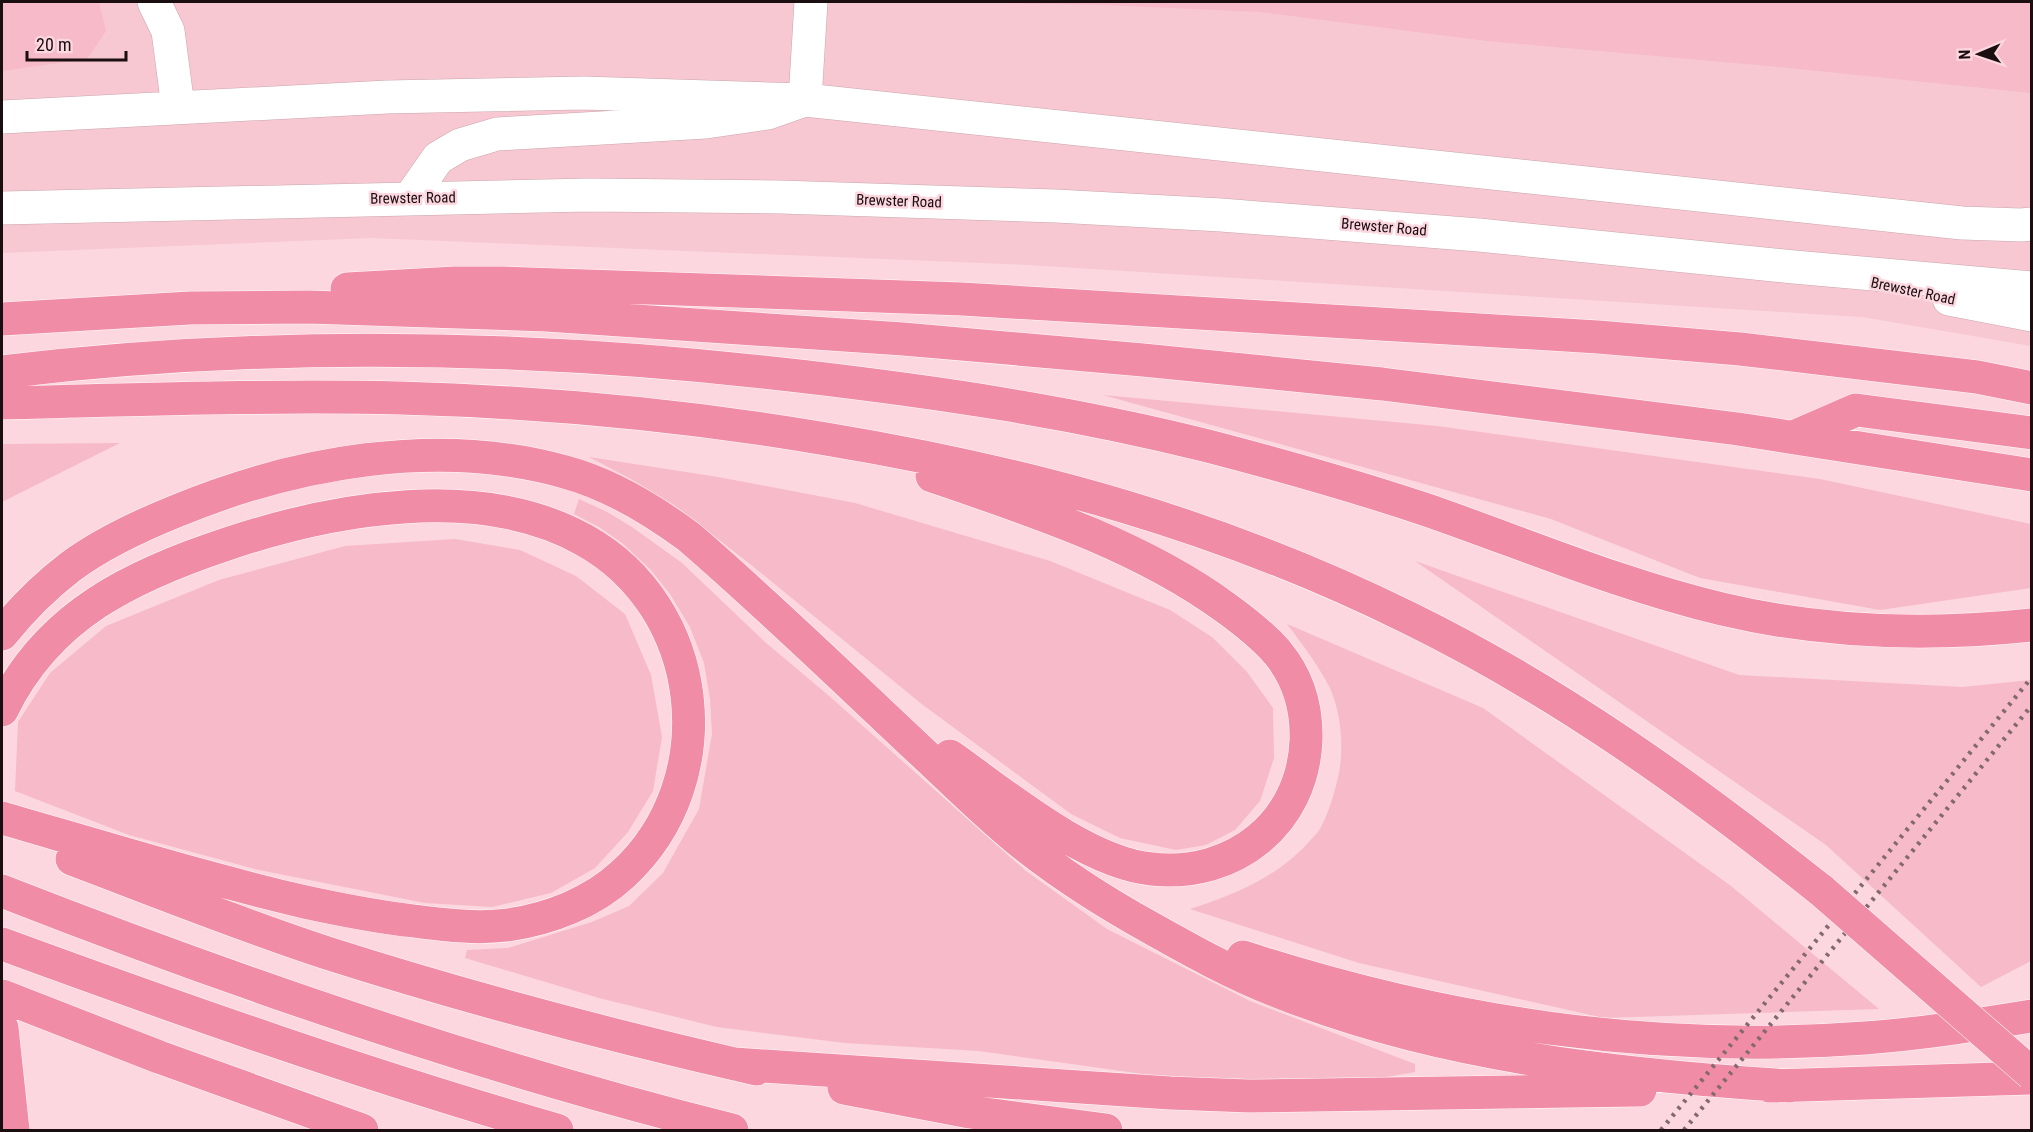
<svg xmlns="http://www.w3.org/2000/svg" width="2033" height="1132" viewBox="0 0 2033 1132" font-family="'Roboto Condensed',sans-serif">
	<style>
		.built { fill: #f7c8d2 }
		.green { fill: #f6bac8 }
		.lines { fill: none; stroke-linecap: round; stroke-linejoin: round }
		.minor-casing { stroke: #caa5ad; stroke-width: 34 }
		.highway-casing { stroke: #fff; stroke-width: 34 }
		.minor { stroke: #fff; stroke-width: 33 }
		.highway { stroke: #f18ca7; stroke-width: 33 }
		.rail { stroke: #81696e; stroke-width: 4.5; stroke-dasharray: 3 6; stroke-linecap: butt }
		.highway-bridge-casing { stroke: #fff; stroke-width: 34; stroke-linecap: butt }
		.highway-bridge { stroke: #f18ca7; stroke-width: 33 }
		.labels { text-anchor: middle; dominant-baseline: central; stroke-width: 5; stroke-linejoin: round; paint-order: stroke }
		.street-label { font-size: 15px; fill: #1b0e11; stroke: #fcd7df }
	</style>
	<rect width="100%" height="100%" fill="#fcd7df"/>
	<path class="built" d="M2,2H2031V346L1862,317L1029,265L371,238L2,253Z"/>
	<path class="green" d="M2,2H99L106,31L87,59L2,71Z
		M946,2H2031V93L1779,67L1487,41L1260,12L1104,5Z
		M1103,395L1437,426L1820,479L2031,524V588L1880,610L1700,578L1551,519Z
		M120,443L2,502V444Z
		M589,457L718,477L855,503L1050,561L1170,610L1212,637L1247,672L1273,708L1274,758L1260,801L1235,830L1206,845L1176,850L1120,838L1071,814L923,705L750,564L674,505L631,479Z
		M579,499L607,512L632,527L682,563L765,642L828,695L1026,871L1107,929L1250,1001L1415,1064V1072L1369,1080L1214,1084L979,1051L845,1043L717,1027L599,998L465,958L467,950L508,948L592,922L629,906L663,873L699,809L712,734L710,699L704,663L690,627L670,594L650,569L622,543L599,527L574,514Z
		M455,539L520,550L576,576L625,614L651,675L662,737L653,791L628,832L595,868L551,893L492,907L425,903L259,870L129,835L15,791L18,722L50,673L106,626L219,580L345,546Z
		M1415,561L1739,675L1962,687L2031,680V961L1981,987L1826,845Z
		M1287,624L1483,708L1731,886L1879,1009L1604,1018L1359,963L1190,909C1234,895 1277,877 1308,843C1313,837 1319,832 1322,825C1330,809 1335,791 1339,773C1344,747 1341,713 1330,688C1318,665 1303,645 1287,624Z"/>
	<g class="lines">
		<g class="minor-casing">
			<path id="minor" d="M154,2L168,31L178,107
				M2,117L387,97L584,93L805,100L1962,223L2021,225L2032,224
				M410,198L438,158L460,145L497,134L706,122L768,113L805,100L811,2
				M2,208L589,195L780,197L1056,206L1221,215L1479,235L1794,267L2032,288
				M1949,299L2032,315"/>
		</g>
		<g class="highway-casing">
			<path id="highway" d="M347,289L455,283H503L962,299L1598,337L1740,349L1977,377L2032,388
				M2,319L190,308L308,307L546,315L903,339L1143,360L1382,384L1738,429L2032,475
				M2,372C267,340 534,345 799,376C937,392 1073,412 1208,446C1281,465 1355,486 1427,510C1525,544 1621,585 1722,609C1823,633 1929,636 2032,625
				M2,403C134,400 267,395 400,398C543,402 685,415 826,439C1031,473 1221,525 1409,618C1558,691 1692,787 1822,891
				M1794,437L1856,410L2032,433
				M932,476C1032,510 1140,545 1226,608C1244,621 1262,635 1277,652C1298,677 1307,707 1306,740C1303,823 1234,878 1152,869C1086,863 1004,794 950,756
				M2,634C22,609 44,587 70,567C101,544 137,527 174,512C294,462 437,436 565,472C610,484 651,509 689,537C769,606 846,681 924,754C955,783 985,813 1018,840C1060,874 1104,902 1151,928C1192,951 1233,974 1277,991C1439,1056 1617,1075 1790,1086
				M2,710C48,615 131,576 227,544C334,508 481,482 584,540C705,607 725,780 623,874C592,903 549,919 508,925C476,929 446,925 414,921C377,917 342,910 305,902C203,878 102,847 2,818
				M72,859C157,891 241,925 327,953C468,998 612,1036 756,1069
				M2,891C240,984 483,1068 732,1130
				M2,944C185,1011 369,1076 557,1130
				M1243,957C1447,1023 1651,1054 1865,1038C1921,1034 1976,1025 2032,1016
				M2,996L159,1057L362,1130
				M2,1028L13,1130
				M734,1064L1170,1093L1249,1096L1640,1090
				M1769,1086L2032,1078
				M844,1088L970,1112L1106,1130"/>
		</g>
		<use href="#minor" class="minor"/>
		<use href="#highway" class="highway"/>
		<path class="rail" d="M1661,1130L2032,677
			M1684,1130L2032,705"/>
		<g class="highway-bridge-casing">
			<path id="highway-bridge" d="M1822,891L2032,1074"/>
		</g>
		<use href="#highway-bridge" class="highway-bridge"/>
	</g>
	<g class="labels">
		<g class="street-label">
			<text transform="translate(413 198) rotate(-1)">Brewster Road</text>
			<text transform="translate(899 201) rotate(2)">Brewster Road</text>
			<text transform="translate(1384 227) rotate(5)">Brewster Road</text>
			<text transform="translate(1913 291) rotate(12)">Brewster Road</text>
		</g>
	</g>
	<rect width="2033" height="1132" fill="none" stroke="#1b0e11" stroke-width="6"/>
	<g transform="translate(1979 54) rotate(268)" stroke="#fcd7df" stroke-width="4.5" paint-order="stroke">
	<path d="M0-4.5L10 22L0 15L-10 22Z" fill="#1b0e11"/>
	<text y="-9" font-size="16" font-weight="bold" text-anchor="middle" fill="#1b0e11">N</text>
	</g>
	<path d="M27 51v9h99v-9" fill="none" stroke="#1b0e11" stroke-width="3"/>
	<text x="36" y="51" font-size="18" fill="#1b0e11" stroke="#fcd7df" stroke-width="4.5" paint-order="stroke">20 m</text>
</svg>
